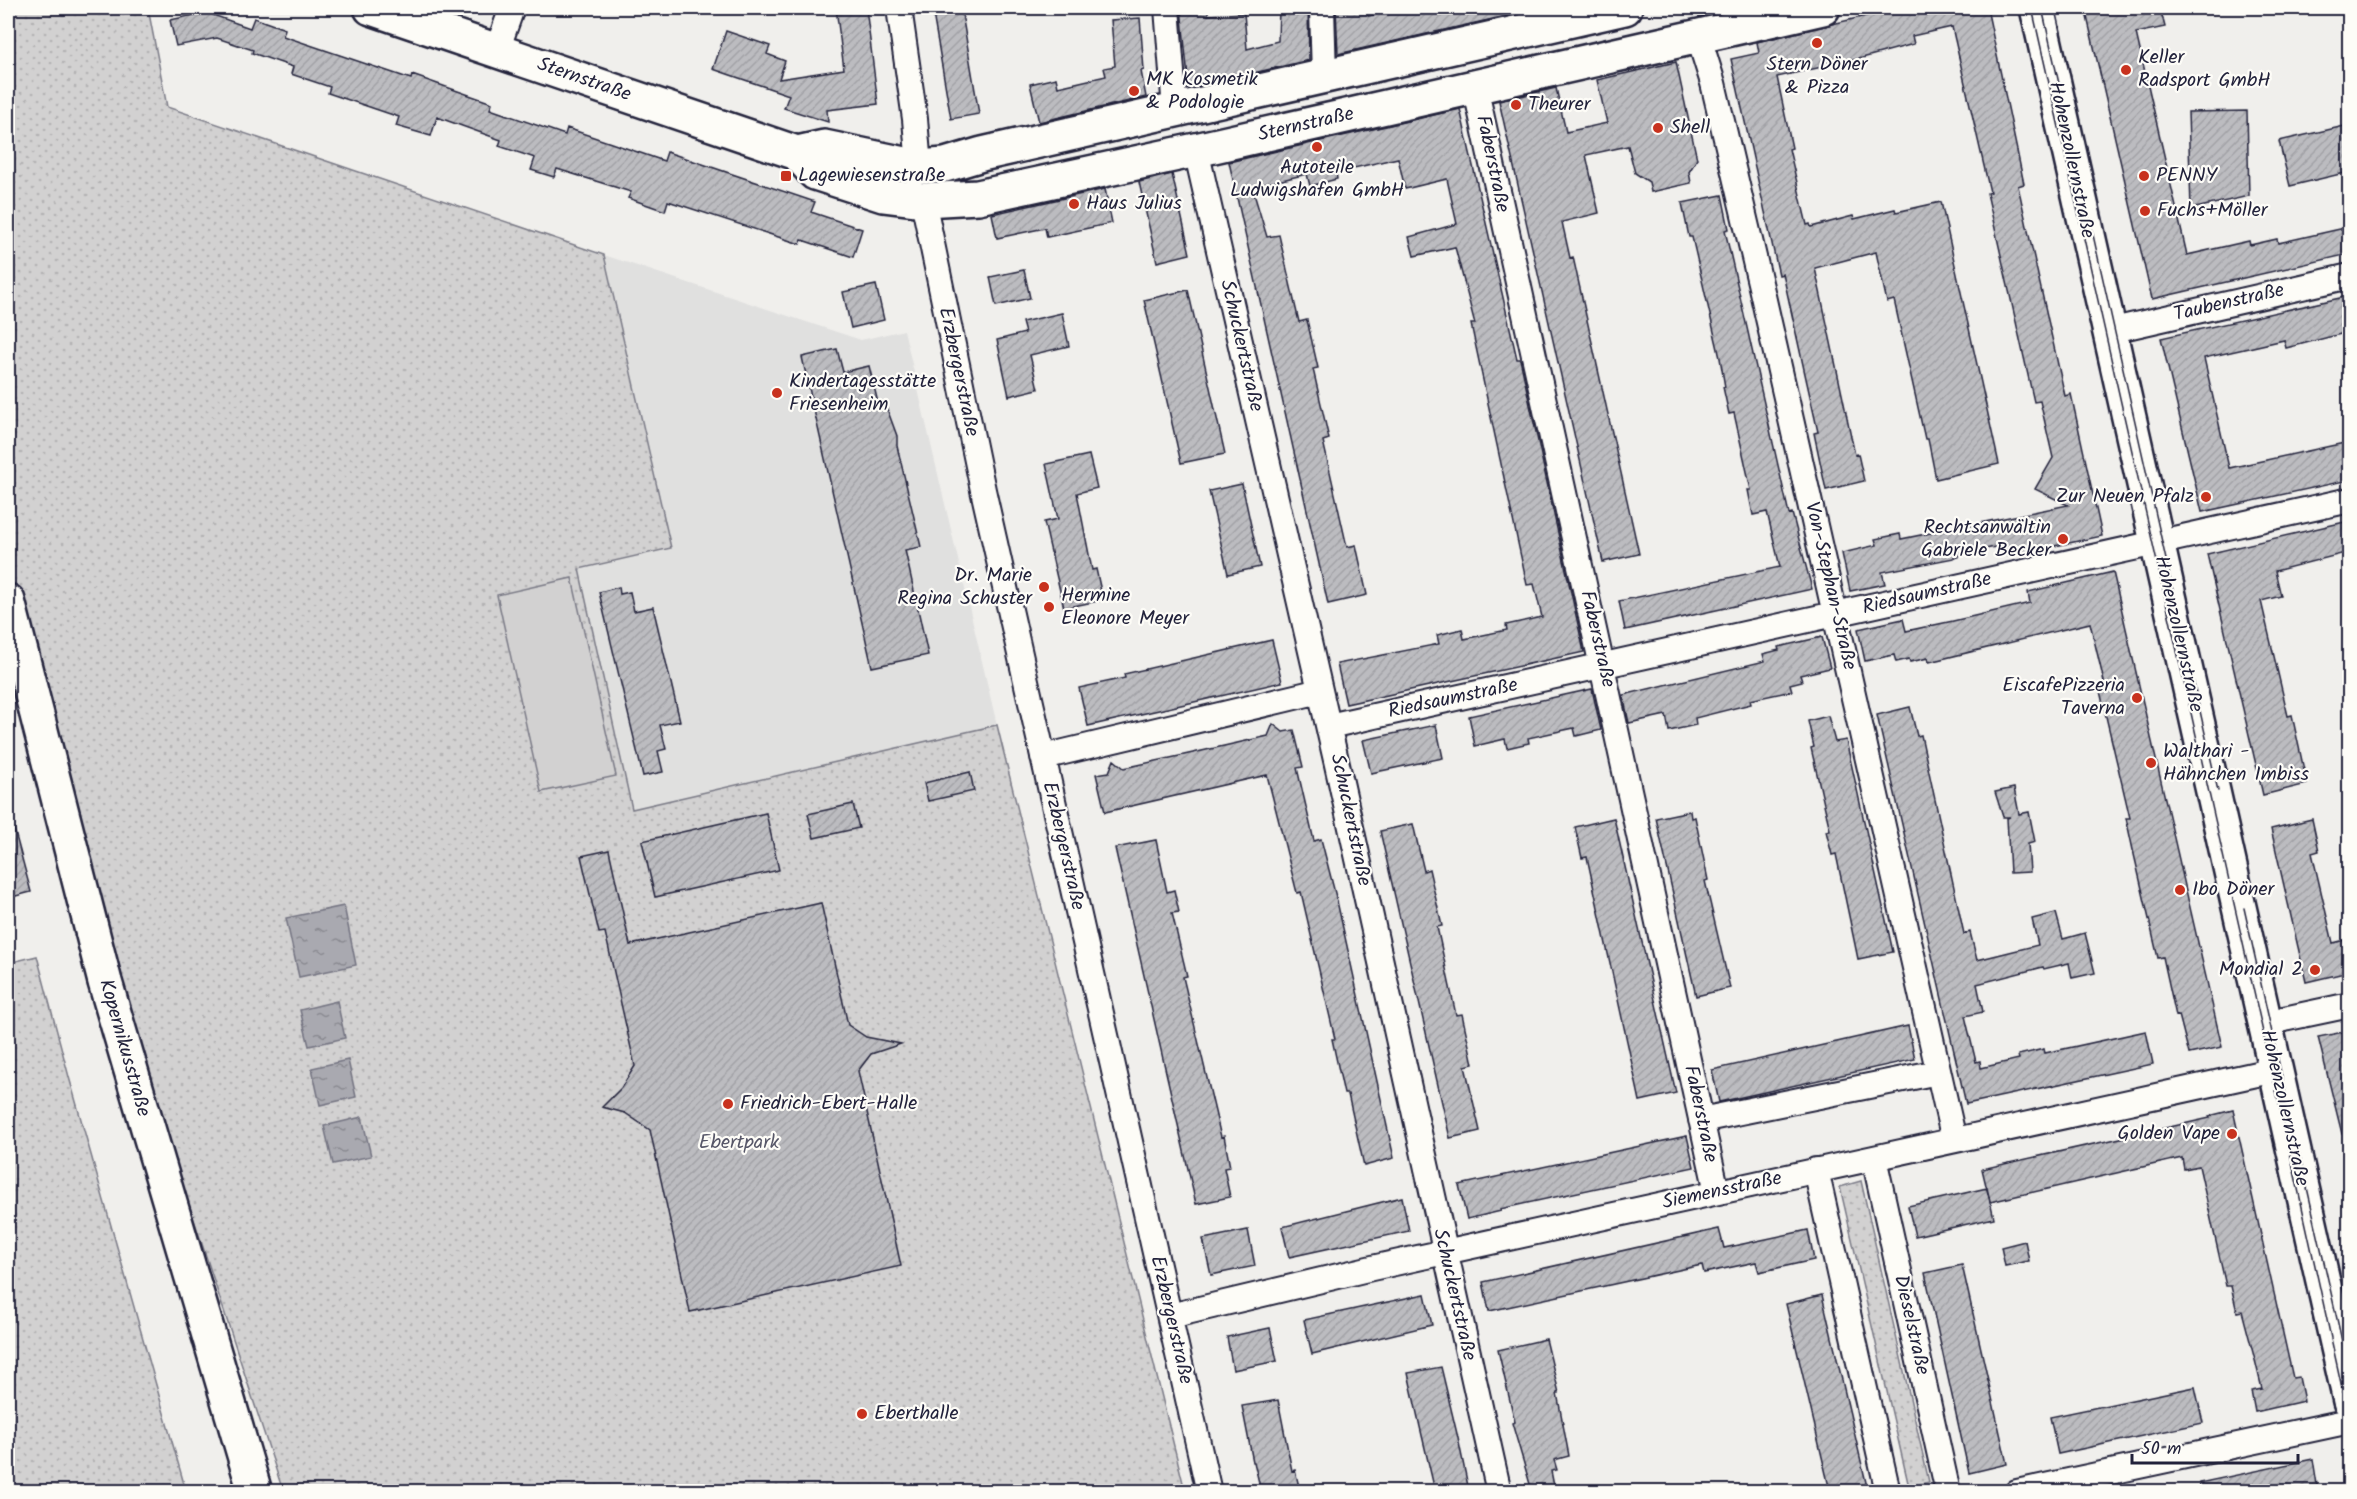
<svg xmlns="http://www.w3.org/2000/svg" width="2357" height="1499" viewBox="0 0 2357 1499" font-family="Kalam,sans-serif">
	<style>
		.built { fill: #e0e0df }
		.green { fill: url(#green-dots); stroke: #7a7a86; stroke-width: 1.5 }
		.pitch { fill: #d2d1d1; stroke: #7a7a86; stroke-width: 1.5 }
		.water { fill: url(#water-ripples); stroke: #737381; stroke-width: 1.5 }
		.building { fill: url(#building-hatch); stroke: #22223b; stroke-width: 1.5 }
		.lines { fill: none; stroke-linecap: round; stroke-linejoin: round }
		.street-casing { stroke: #22223b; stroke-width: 28 }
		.secondary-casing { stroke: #22223b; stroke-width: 38 }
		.street { stroke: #fdfcf7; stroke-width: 24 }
		.secondary { stroke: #fdfcf7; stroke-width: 33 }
		.tram { stroke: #22223b; stroke-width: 1.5 }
		.poi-dot { fill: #c8321e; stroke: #fdfcf7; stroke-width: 2 }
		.labels { text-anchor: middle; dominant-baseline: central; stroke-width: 4.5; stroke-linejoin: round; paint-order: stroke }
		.poi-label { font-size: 20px; fill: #22223b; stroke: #fdfcf7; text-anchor: start }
		.street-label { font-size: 20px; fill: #22223b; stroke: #fdfcf7 }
		.park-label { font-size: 20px; fill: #575768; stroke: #fdfcf7 }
	</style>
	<defs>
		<pattern id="green-dots" width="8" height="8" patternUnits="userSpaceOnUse" patternTransform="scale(1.5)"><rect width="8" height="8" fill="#d2d1d1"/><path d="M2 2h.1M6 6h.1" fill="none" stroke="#b4b3b4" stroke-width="1.8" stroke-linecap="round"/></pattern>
		<pattern id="water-ripples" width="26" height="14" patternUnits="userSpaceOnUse" patternTransform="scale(1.5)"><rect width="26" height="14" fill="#a9a9b0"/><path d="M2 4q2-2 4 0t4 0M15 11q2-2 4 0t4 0" fill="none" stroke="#898990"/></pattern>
		<pattern id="building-hatch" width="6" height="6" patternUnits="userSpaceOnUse" patternTransform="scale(1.5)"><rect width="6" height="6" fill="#bcbcc0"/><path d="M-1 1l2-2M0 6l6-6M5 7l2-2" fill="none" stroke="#a1a1a6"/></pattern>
	</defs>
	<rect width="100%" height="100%" fill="#f0efec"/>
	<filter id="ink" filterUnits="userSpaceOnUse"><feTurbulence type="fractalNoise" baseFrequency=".0167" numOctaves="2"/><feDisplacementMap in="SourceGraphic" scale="12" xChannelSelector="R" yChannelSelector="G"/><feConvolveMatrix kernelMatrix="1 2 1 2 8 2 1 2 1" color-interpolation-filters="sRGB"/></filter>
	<g filter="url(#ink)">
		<path class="built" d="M604,255L861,340L904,330L997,725L632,810L579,569L671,548Z"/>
		<path class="green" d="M8,8H148L167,107L604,255L671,548L579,569L632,809L997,725L1185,1491H283L102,939L8,574Z
			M37,956L69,1077L186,1491H8V963Z
			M1861,1181L1929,1482L1909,1487L1840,1187Z"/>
		<path class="pitch" d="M572,578L616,776L541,792L497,595Z"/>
		<path class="water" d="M344,906L356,965L299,977L286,918Z
			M337,1001L345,1038L309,1046L300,1010Z
			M348,1060L356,1097L320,1105L312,1068Z
			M362,1117L371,1156L333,1164L324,1126Z"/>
		<path class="building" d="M836,8H866L878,104L827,110L828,122L784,108L789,95L713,69L726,31L770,46L767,54L785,61L779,79L844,69Z
			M932,8H961L979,114L951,119Z
			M1181,8H1208V15L1244,13L1247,49L1278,41L1279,8H1308L1309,60L1189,88Z
			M1336,8H1367L1368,16L1405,8H1514L1515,14L1338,54Z
			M1899,8H1987L2024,184L2018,186L2065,396L2071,394L2102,536L2008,556L2006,545L1959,554V557L1882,572L1885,584L1850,591L1842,553L1877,545L1875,539L1900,534L1901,539L2068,505L2035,489L2053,458L2040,401L2034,402L1987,193L1990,192L1952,27L1912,36L1914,44L1862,58L1777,77L1792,148L1789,149L1807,225L1810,224L1811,227L1853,216L1854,219L1895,209L1896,212L1941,202L1999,464L1936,479L1928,439H1925L1894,300L1887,302L1876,252L1815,268L1855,455L1858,454L1864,481L1826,490L1814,433L1818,432L1805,374L1783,274L1779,275L1731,59L1759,53L1757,42Z
			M2085,8H2160L2165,27L2136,33L2187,255L2249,241L2250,245L2277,239L2278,243L2349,227V254L2152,299Z
			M213,11V15L250,28L254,18L285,29L283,36L411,79L412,75L492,103L490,109L565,135L567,128L664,161L667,152L815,202L811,212L862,229L853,257L802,240L800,244L668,201L665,211L628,198L631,192L557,169L554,177L531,170L535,158L499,146L501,140L437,117L431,136L396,126L399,117L328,93L330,87L291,74L293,67L252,53L253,50L217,38L176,46L170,20Z
			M1140,18L1144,70L1141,71L1146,97L1039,122L1030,84L1056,78L1058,87L1106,76L1104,68L1115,66L1111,20Z
			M1676,62L1697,159L1689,172L1691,183L1651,192L1649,182L1635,173L1628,146L1586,155L1599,213L1562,222L1570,258L1573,257L1639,554L1603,562L1499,101L1556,88L1566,132L1607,123L1597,80Z
			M1460,109L1517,359H1520L1584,652L1346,704L1337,664L1439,644L1437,635L1462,629L1464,639L1507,630L1506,625L1542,617L1534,584L1527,585L1471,324H1475L1455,247L1414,256L1409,237L1457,224L1447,179L1405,189L1398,158L1336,172L1337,179L1310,186L1307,174L1252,187L1267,237L1279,235L1299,322L1307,320L1318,368L1313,369L1329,439L1323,441L1347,547L1356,545L1367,595L1328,604L1229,162Z
			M2247,111L2249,196L2191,209L2188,112Z
			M2349,125V172L2290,186L2279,141Z
			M1172,174L1190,254L1157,262L1139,182Z
			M1105,189L1112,223L1047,237L1045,228L997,238L992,214Z
			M1722,195L1729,229L1725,230L1729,248L1789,514L1792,513L1812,589L1625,630L1619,601L1780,567L1767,512L1753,515L1748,490H1751L1734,413L1729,414L1723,387H1725L1720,358L1692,237H1689L1682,203Z
			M1024,270L1030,298L996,306L990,277Z
			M876,285L884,320L851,328L843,292Z
			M1188,290L1225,454L1181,463L1144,300Z
			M2349,296V332L2286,348L2284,340L2204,358L2229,468L2349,442V480L2202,512L2161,338Z
			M1062,313L1069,346L1030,355L1038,389L1009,396L997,340L1025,333L1022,322Z
			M837,349L843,372L869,366L879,407L886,406L897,436V446L921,547L905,550L928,655L872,667L802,357Z
			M1089,455L1097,488L1077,493L1092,570L1096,569L1103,600L1064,608L1044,522L1058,519L1046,464Z
			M1242,484L1260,567L1228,574L1209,491Z
			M2349,521V552L2275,571L2281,596L2261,601L2288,716L2292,715L2307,784L2263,795L2207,554Z
			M2113,572L2222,1047L2189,1054L2179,1015L2176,1016L2163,957L2158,958L2133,850L2126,818H2130L2100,691L2106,690L2090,623L1929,662L1928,658L1910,662L1909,659L1896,662L1894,655L1865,661L1858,629L1903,619L1906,631L1953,621L2030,603L2028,592Z
			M619,587L620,594L630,592L634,611L653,607L680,721L660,725L666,749L658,751L663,772L643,776L599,592Z
			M1822,637L1830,668L1800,675L1802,681L1790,684L1792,691L1750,700L1751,704L1695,718L1696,725L1669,731L1666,715L1629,723L1623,695L1765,661L1763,654L1779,650L1778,647Z
			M1272,640L1282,682L1088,726L1079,688L1125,678L1124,674Z
			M1592,689L1601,730L1576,736L1574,728L1528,738L1529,743L1507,748L1505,739L1475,746L1469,716Z
			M1910,707L1917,736L1921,735L1964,934L1970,932L1977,960L2038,945L2032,919L2056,913L2063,939L2085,933L2095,973L2072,978L2069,963L2044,969L2043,967L1977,984L1983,1012L1965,1016L1976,1062L1980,1061L1981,1068L2019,1059L2018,1055L2044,1049L2045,1053L2146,1031L2153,1064L1966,1104L1877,715Z
			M1828,716L1835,742L1846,740L1893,952L1858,959L1836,854L1832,855L1826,831L1830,830L1811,748L1814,747L1808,721Z
			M1273,724L1283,732L1294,730L1303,767L1297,768L1314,841L1321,839L1337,901L1394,1158L1364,1166L1348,1094H1344L1332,1039H1335L1301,892L1297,893L1267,775L1105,812L1096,774L1109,772L1114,760L1124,768L1184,755L1268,736Z
			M1436,725L1443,758L1371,773L1363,740Z
			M970,772L974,791L928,801L924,783Z
			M2014,788L2019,814L2029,812L2035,842L2028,844L2030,872L2010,873L2007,818L2010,817H2003L1995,792Z
			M853,804L859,828L814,838L808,814Z
			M1690,811L1691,818L1695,817L1708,880L1705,881L1730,988L1696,996L1656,818Z
			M766,813L779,870L655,897L642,841Z
			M1614,818L1676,1093L1640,1101L1587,857L1582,858L1575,827Z
			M2312,819L2319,851L2312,853L2333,943L2349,939V972L2306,982L2271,829Z
			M1413,824L1424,871L1429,869L1442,926L1437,927L1456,1015L1462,1014L1473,1064L1465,1066L1480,1131L1450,1138L1380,831Z
			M13,825L31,892L8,898V826Z
			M1156,840L1167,892L1174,890L1179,912L1172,913L1187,976L1183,977L1221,1137L1224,1136L1230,1167L1224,1168L1230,1197L1196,1204L1115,848Z
			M609,850L630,945L821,903L848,1025L866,1037L901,1044L871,1054L858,1071L901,1266L690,1312L650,1130L625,1113L602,1107L621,1088L635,1066L605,932L599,933L581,856Z
			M1908,1026L1915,1059L1719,1102L1712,1070Z
			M2349,1031V1133L2342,1134L2318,1037Z
			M2233,1110L2293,1378L2299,1377L2304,1401L2255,1412L2251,1391L2262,1389L2256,1364L2242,1311L2237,1312L2231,1286H2226L2199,1166L2184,1169L2182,1158L1990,1202L1982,1169L2210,1118L2209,1116Z
			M1687,1136L1694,1167L1500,1209L1501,1211L1467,1219L1459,1185Z
			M1987,1188L1994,1218L1915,1236L1908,1206Z
			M1402,1197L1409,1231L1289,1257L1282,1227Z
			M1719,1229L1724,1248L1808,1230L1814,1260L1759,1272L1756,1262L1704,1273L1702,1265L1489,1311L1483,1282Z
			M1248,1230L1255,1266L1211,1275L1203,1239Z
			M2025,1241L2029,1261L2005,1266L2001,1247Z
			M1962,1265L2007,1464L1969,1473L1925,1273Z
			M1425,1294L1432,1325L1312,1354L1304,1320Z
			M1822,1295L1868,1491H1830L1786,1304Z
			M1270,1328L1277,1361L1233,1370L1227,1337Z
			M1546,1339L1559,1393H1557L1569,1456L1554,1460L1557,1470L1551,1471L1555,1491H1532L1512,1423L1515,1422L1498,1350Z
			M1441,1367L1458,1438L1469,1491H1435L1420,1427L1408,1373Z
			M2195,1387L2203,1423L2058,1454L2050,1417Z
			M1278,1400L1292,1471L1295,1470L1300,1491H1261L1254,1462H1253L1242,1406Z
			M2313,1459L2318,1491H2200L2199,1483Z"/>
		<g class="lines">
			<g class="street-casing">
				<path id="street" d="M899,8L915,119L919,167
					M1167,8L1175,110
					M1322,8L1324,76
					M1531,29V8
					M1698,35L1713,83L1761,287L1954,1140
					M497,50L512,8
					M1475,86L1717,1192
					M1196,150L1336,760L1499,1492
					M923,200L983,490L1209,1492
					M2109,331L2350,276
					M1329,726L2350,500
					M1043,757L1320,691
					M2265,1023L2350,1005
					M1701,1120L1938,1072
					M1874,1158L1948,1492
					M1816,1170L1888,1492
					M1170,1316L1372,1268L2275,1070
					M2017,1492L2350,1421"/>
			</g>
			<g class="secondary-casing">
				<path id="secondary" d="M371,8L797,153L815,173L883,195L923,200L978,197L1196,150L1823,8
					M2037,8L2350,1401
					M797,153L824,147L919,167L945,165L982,154L1625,8
					M8,601L105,982L255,1492"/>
			</g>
			<use href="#street" class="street"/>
			<use href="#secondary" class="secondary"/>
			<path class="tram" d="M2032,8L2281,1112L2350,1424
				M2042,8L2218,791
				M2244,908L2286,1095
				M2298,1148L2350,1376"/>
		</g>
	</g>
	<g class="poi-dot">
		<circle cx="1817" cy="43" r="6"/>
		<circle cx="2126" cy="70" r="6"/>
		<circle cx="1134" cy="91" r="6"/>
		<circle cx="1516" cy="105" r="6"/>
		<circle cx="1658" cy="128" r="6"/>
		<circle cx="1317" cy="147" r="6"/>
		<rect x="780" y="170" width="12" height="12" rx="3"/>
		<circle cx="2144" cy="176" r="6"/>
		<circle cx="1074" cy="204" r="6"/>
		<circle cx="2145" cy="211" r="6"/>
		<circle cx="777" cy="393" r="6"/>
		<circle cx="2206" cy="497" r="6"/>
		<circle cx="2063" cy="539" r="6"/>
		<circle cx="1044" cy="587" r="6"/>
		<circle cx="1049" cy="607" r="6"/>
		<circle cx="2137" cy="698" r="6"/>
		<circle cx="2151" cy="763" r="6"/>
		<circle cx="2180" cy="890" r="6"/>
		<circle cx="2315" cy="970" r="6"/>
		<circle cx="728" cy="1104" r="6"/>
		<circle cx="2232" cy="1134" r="6"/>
		<circle cx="862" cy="1414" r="6"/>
	</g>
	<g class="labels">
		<g class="poi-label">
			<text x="2138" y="58">Keller<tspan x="2138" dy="23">Radsport GmbH</tspan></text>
			<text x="1817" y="65" text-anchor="middle">Stern Döner<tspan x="1817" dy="23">&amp; Pizza</tspan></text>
			<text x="1146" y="80">MK Kosmetik<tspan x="1146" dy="23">&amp; Podologie</tspan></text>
			<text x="1528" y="105">Theurer</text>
			<text x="1670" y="128">Shell</text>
			<text x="1317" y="168" text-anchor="middle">Autoteile<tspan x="1317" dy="23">Ludwigshafen GmbH</tspan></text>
			<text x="798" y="176">Lagewiesenstraße</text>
			<text x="2156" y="176">PENNY</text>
			<text x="1086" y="204">Haus Julius</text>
			<text x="2157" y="211">Fuchs+Möller</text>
			<text x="789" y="382">Kindertagesstätte<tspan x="789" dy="23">Friesenheim</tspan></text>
			<text x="2194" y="497" text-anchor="end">Zur Neuen Pfalz</text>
			<text x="2051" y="528" text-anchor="end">Rechtsanwältin<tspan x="2051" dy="23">Gabriele Becker</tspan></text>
			<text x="1032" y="576" text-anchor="end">Dr. Marie<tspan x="1032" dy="23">Regina Schuster</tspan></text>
			<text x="1061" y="596">Hermine<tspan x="1061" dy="23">Eleonore Meyer</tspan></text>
			<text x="2125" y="686" text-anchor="end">EiscafePizzeria<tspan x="2125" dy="23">Taverna</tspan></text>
			<text x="2163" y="752">Walthari -<tspan x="2163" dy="23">Hähnchen Imbiss</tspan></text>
			<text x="2192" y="890">Ibo Döner</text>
			<text x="2303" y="970" text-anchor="end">Mondial 2</text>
			<text x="740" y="1104">Friedrich-Ebert-Halle</text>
			<text x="2220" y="1134" text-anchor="end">Golden Vape</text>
			<text x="874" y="1414">Eberthalle</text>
		</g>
		<g class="street-label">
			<text transform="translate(584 80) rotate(19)">Sternstraße</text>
			<text transform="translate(1306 125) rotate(-13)">Sternstraße</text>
			<text transform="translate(2071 160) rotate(78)">Hohenzollernstraße</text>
			<text transform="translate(1492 164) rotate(78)">Faberstraße</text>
			<text transform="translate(2229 303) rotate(-13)">Taubenstraße</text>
			<text transform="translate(1241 346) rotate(77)">Schuckertstraße</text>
			<text transform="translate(958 372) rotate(78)">Erzbergerstraße</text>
			<text transform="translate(1830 586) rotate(77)">Von-Stephan-Straße</text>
			<text transform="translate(1927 594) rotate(-13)">Riedsaumstraße</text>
			<text transform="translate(2178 634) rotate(77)">Hohenzollernstraße</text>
			<text transform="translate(1597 639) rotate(77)">Faberstraße</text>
			<text transform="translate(1453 699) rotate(-12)">Riedsaumstraße</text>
			<text transform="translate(1350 820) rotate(78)">Schuckertstraße</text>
			<text transform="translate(1063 846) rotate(77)">Erzbergerstraße</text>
			<text transform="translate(124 1048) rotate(74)">Kopernikusstraße</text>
			<text transform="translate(2284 1108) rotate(77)">Hohenzollernstraße</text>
			<text transform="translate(1700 1114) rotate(78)">Faberstraße</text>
			<text transform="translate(1722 1191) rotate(-12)">Siemensstraße</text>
			<text transform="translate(1454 1295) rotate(77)">Schuckertstraße</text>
			<text transform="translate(1171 1320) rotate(77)">Erzbergerstraße</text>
			<text transform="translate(1911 1325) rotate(77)">Dieselstraße</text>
		</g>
		<g class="park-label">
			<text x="739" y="1143">Ebertpark</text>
		</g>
	</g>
	<rect width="2357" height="1499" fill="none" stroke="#fdfcf7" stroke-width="30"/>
	<rect x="15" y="15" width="2327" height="1469" fill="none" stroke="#22223b" stroke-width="2" filter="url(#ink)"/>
	<path d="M2132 1454v9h166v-9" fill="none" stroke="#22223b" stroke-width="3"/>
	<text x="2141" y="1454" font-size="18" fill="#22223b" stroke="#fdfcf7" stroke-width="4.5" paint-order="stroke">50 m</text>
</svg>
